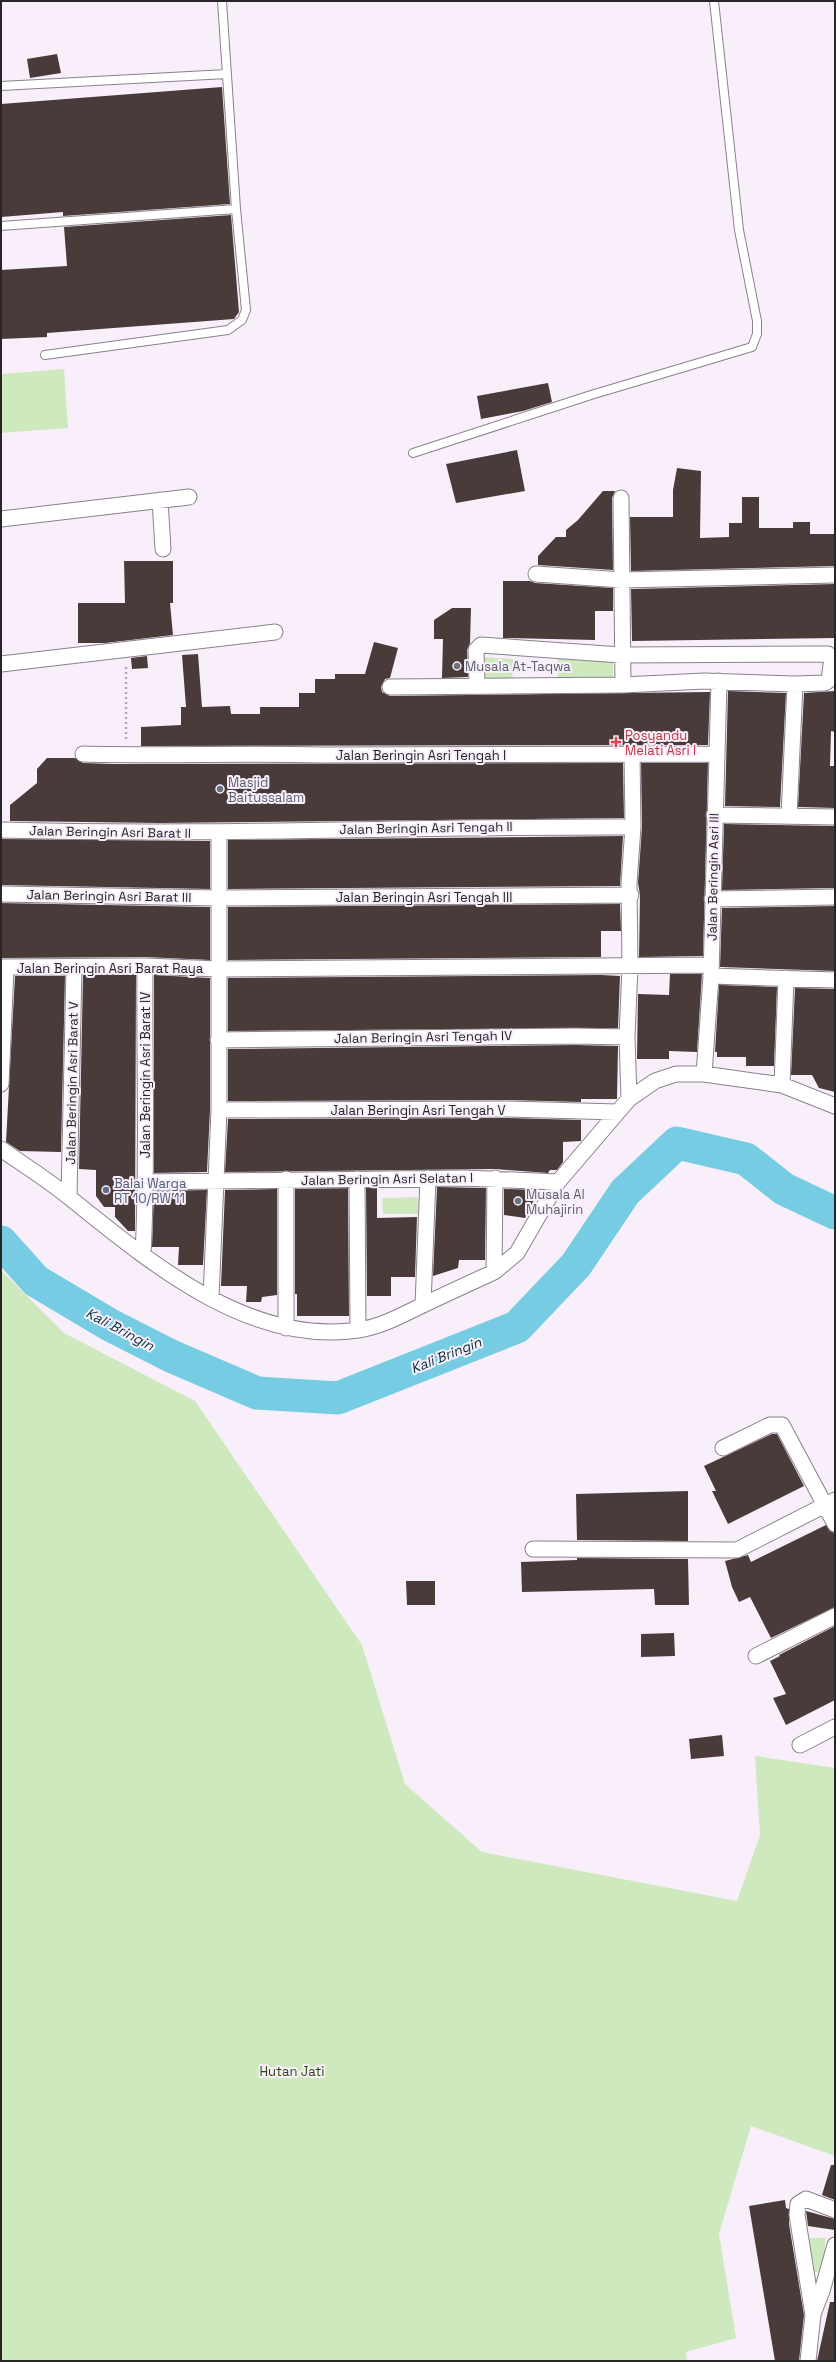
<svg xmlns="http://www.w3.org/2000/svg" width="836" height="2362" viewBox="0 0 836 2362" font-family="'Space Grotesk',sans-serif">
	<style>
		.green { fill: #cfe9bf }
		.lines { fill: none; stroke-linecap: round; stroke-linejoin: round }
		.river { stroke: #75cce3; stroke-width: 33 }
		.building { fill: #483b39 }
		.service-casing { stroke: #89818b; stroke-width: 10 }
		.minor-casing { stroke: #89818b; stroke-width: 17 }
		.path { stroke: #afa8b1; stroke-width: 2.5; stroke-dasharray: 2 3; stroke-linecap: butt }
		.service { stroke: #fff; stroke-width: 8 }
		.minor { stroke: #fff; stroke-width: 15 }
		.worship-dot { fill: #6b7280; stroke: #f8effb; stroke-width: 1.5 }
		.health-dot { fill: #e0444e; stroke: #f8effb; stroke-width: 1.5 }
		.service-dot { fill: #5c6f8a; stroke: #f8effb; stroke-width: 1.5 }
		.labels { text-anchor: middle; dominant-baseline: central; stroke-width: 4; stroke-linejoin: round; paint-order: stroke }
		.worship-label { font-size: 13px; fill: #5b616d; stroke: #f8effb; text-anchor: start }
		.health-label { font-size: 13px; fill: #be3a42; stroke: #f8effb; text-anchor: start }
		.street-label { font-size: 13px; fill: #282529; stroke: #f8effb }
		.service-label { font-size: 13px; fill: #4e5e75; stroke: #f8effb; text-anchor: start }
		.park-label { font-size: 13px; fill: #28480a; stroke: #f8effb }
		.water-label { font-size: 14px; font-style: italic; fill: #05313b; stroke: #f8effb }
	</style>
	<rect width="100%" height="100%" fill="#f8effb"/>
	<path class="green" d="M64,369L68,428L1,433V374Z
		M482,657L513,659L512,686L480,684Z
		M613,658V682H558V659Z
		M418,1197V1214H383L382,1198Z
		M1,1270L64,1333L195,1401L362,1645L405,1784L482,1852L737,1901L760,1835L755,1756L835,1768V2156L751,2126L719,2234L736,2338L686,2352L687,2361H1Z
		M808,2238H825V2272H807Z"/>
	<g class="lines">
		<path class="river" d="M1,1242L36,1281L110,1325L171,1356L257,1393L338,1398L517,1327L576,1265L625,1192L677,1143L746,1159L784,1189L835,1213"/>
	</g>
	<path class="building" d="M57,54L61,73L30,78L27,59Z
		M222,87L230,204L63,216V212L1,217V104Z
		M231,215L239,312L234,319L47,333V337L1,339V270L67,266L64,227Z
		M548,383L552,402L523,411L481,419L477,396Z
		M517,450L525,491L456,503L446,464Z
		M677,468L701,471L700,538L729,537V523H742V497H759V528H793V522H810V534H835V566L631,571L630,517H673V490Z
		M603,491H615L612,498L613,570L538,565V556L556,537H566V530L578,520Z
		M124,561H173V603H170L173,635L105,643H78V603H125Z
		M503,581H530L535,583L613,588V611H595V640L503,638Z
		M835,584V638L632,641L631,589Z
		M452,608H471L470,643L467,650L468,677L442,678L443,639H434V620Z
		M374,642L398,648L390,678L385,679L381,687L382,692L390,696L710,692L708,745L141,746V727L181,725V707H186L182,655L198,654L202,707L230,706L231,714H260V707H299V693H315V679H335V674H365Z
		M147,656L148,668L132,669L131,658Z
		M728,691L786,693L780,807L725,806Z
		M835,691V732L831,731L830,766H835V808L798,807L804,693Z
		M47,758H75L83,763L113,764L623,763L624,818L159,823L10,821V805L37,783V769Z
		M641,763H708L703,956L639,957L640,895L638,883L642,827Z
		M724,824L835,826V888L722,890Z
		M623,836L620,886L228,889V840Z
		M1,839L210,841V889L1,885Z
		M1,903L210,907V960L145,957L1,958Z
		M620,904L621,931H601V957L228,960V907Z
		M835,906V971L720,967L722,908Z
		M670,974H702L697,1052L669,1051V1059H637L638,994L669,995Z
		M83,975H136L135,1231H128L115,1217V1207H104L96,1196V1170L79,1169Z
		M154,975L210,978V1110L207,1172L154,1173Z
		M601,975L620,976L618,1028L228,1031V978Z
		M15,976H65L61,1152L20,1151L6,1142Z
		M719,985L777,987L774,1066H746V1057H717V1052H715Z
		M795,988L835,989V1092L819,1088L812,1075H791Z
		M575,1045L618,1046L617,1099H581V1102L506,1100L228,1101V1049Z
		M506,1118L581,1120V1141L563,1142V1162L557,1170H550L548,1173L495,1169L225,1172L228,1119Z
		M437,1187L486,1188L485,1260H459L458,1268L433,1276Z
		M348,1188L349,1316H297V1294H295V1189Z
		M366,1188H377V1218L417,1217L415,1277H391V1296H367Z
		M277,1189V1295L262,1297L261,1302H246L247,1286H221L225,1190Z
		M504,1189L539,1190L525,1218L504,1215Z
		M207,1190L203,1265H178L179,1247H152L154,1191Z
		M772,1434H777L804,1486L728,1524L712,1491H716L704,1466Z
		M688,1491V1541L577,1540L576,1494Z
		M826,1525L830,1531L835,1533V1607L771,1638L750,1597L739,1602L732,1587L725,1561L748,1555L751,1562Z
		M577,1558L688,1559L689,1605H655L654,1589L522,1592L521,1562L577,1560Z
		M406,1581H435V1605H407Z
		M835,1626V1700L786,1725L773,1698L786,1694L770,1661L780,1656L779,1655Z
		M674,1633L675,1656L641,1657V1634Z
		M722,1735L724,1756L691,1759L689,1739Z
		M831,2165H835V2200L822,2195Z
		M785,2200L786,2208L789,2209V2224L804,2315L799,2361H775L749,2206Z
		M806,2211L835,2219V2230L808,2226Z
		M830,2302H835V2361H817Z"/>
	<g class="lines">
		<g class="service-casing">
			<path id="service" d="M1,86L227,74
				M1,226L236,209L222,1
				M45,355L228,330L242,320L246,310L236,209
				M413,453L591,395L752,347L757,334V321L739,230L714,1"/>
		</g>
		<g class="minor-casing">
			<path id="minor" d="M621,498L623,685
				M160,500L163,549
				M1,519L189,497
				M536,574L622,580L835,575
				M1,664L275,632
				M477,686L476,650L481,645L621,655L828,654L832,658L829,680L825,683L795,684L789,816
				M390,687L623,685L704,681L795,684
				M83,754C163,756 242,753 322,755L716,754
				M714,815L835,817
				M1,830C212,836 422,826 633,827
				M1,894L218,898L631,895
				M712,899L835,897
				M1,967L145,966L219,969L710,965
				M711,976L835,980
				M218,1040L575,1036L627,1037
				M704,1074L711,976L719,681
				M1,1084L6,968
				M782,1085L786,978
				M629,1099L627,1037L630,967L629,883L633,827L632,754
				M219,1110L506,1109L618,1112
				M1,1149C24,1165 48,1180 70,1198C150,1262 248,1346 358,1330C381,1327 402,1315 423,1305C446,1294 470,1283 494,1272L517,1253L558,1182L629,1099L655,1081L676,1074H704L782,1085L835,1106
				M286,1179V1328
				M357,1179L358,1330
				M146,1182L464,1178L558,1182
				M69,1197L74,968
				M143,1255C148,1159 144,1063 145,966
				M494,1272L495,1178
				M211,1298L219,1110V833
				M423,1305L428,1178
				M723,1448L770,1425H782L835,1524
				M533,1549L737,1550L835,1500
				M756,1656L835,1616
				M800,1745L835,1727
				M813,2314L822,2291L835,2245
				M808,2361L813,2315L797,2215L798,2204L806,2199L835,2210"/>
		</g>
		<path class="path" d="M126,739V666"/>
		<use href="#service" class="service"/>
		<use href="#minor" class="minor"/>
	</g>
	<g class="worship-dot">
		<circle cx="457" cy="666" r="4"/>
		<circle cx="220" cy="789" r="4"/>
		<circle cx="518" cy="1201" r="4"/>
	</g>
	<path class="health-dot" d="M614 736h4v4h4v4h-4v4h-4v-4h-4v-4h4z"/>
	<circle class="service-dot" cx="106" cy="1190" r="4"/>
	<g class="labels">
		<g class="worship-label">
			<text x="465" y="666">Musala At-Taqwa</text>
			<text x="228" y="782">Masjid<tspan x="228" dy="15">Baitussalam</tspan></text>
			<text x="526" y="1194">Musala Al<tspan x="526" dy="15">Muhajirin</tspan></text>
		</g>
		<g class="health-label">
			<text x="625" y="735">Posyandu<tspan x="625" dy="15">Melati Asri I</tspan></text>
		</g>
		<g class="street-label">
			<text x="421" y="755">Jalan Beringin Asri Tengah I</text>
			<text transform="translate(426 828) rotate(-1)">Jalan Beringin Asri Tengah II</text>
			<text transform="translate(110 832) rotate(1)">Jalan Beringin Asri Barat II</text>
			<text transform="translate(713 877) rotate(-89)">Jalan Beringin Asri III</text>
			<text transform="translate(109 896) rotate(1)">Jalan Beringin Asri Barat III</text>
			<text x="424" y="897">Jalan Beringin Asri Tengah III</text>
			<text x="110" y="968">Jalan Beringin Asri Barat Raya</text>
			<text transform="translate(423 1037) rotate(-1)">Jalan Beringin Asri Tengah IV</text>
			<text transform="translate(145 1075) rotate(-90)">Jalan Beringin Asri Barat IV</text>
			<text transform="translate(72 1083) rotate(-89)">Jalan Beringin Asri Barat V</text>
			<text x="418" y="1110">Jalan Beringin Asri Tengah V</text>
			<text transform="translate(387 1179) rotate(-1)">Jalan Beringin Asri Selatan I</text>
		</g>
		<g class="service-label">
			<text x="114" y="1183">Balai Warga<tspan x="114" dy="15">RT 10/RW 11</tspan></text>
		</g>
		<g class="park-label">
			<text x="292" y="2071">Hutan Jati</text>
		</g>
		<g class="water-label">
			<text transform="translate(120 1329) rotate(28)">Kali Bringin</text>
			<text transform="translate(446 1355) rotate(-22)">Kali Bringin</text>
		</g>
	</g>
	<rect width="836" height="2362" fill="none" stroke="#282529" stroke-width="4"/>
</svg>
